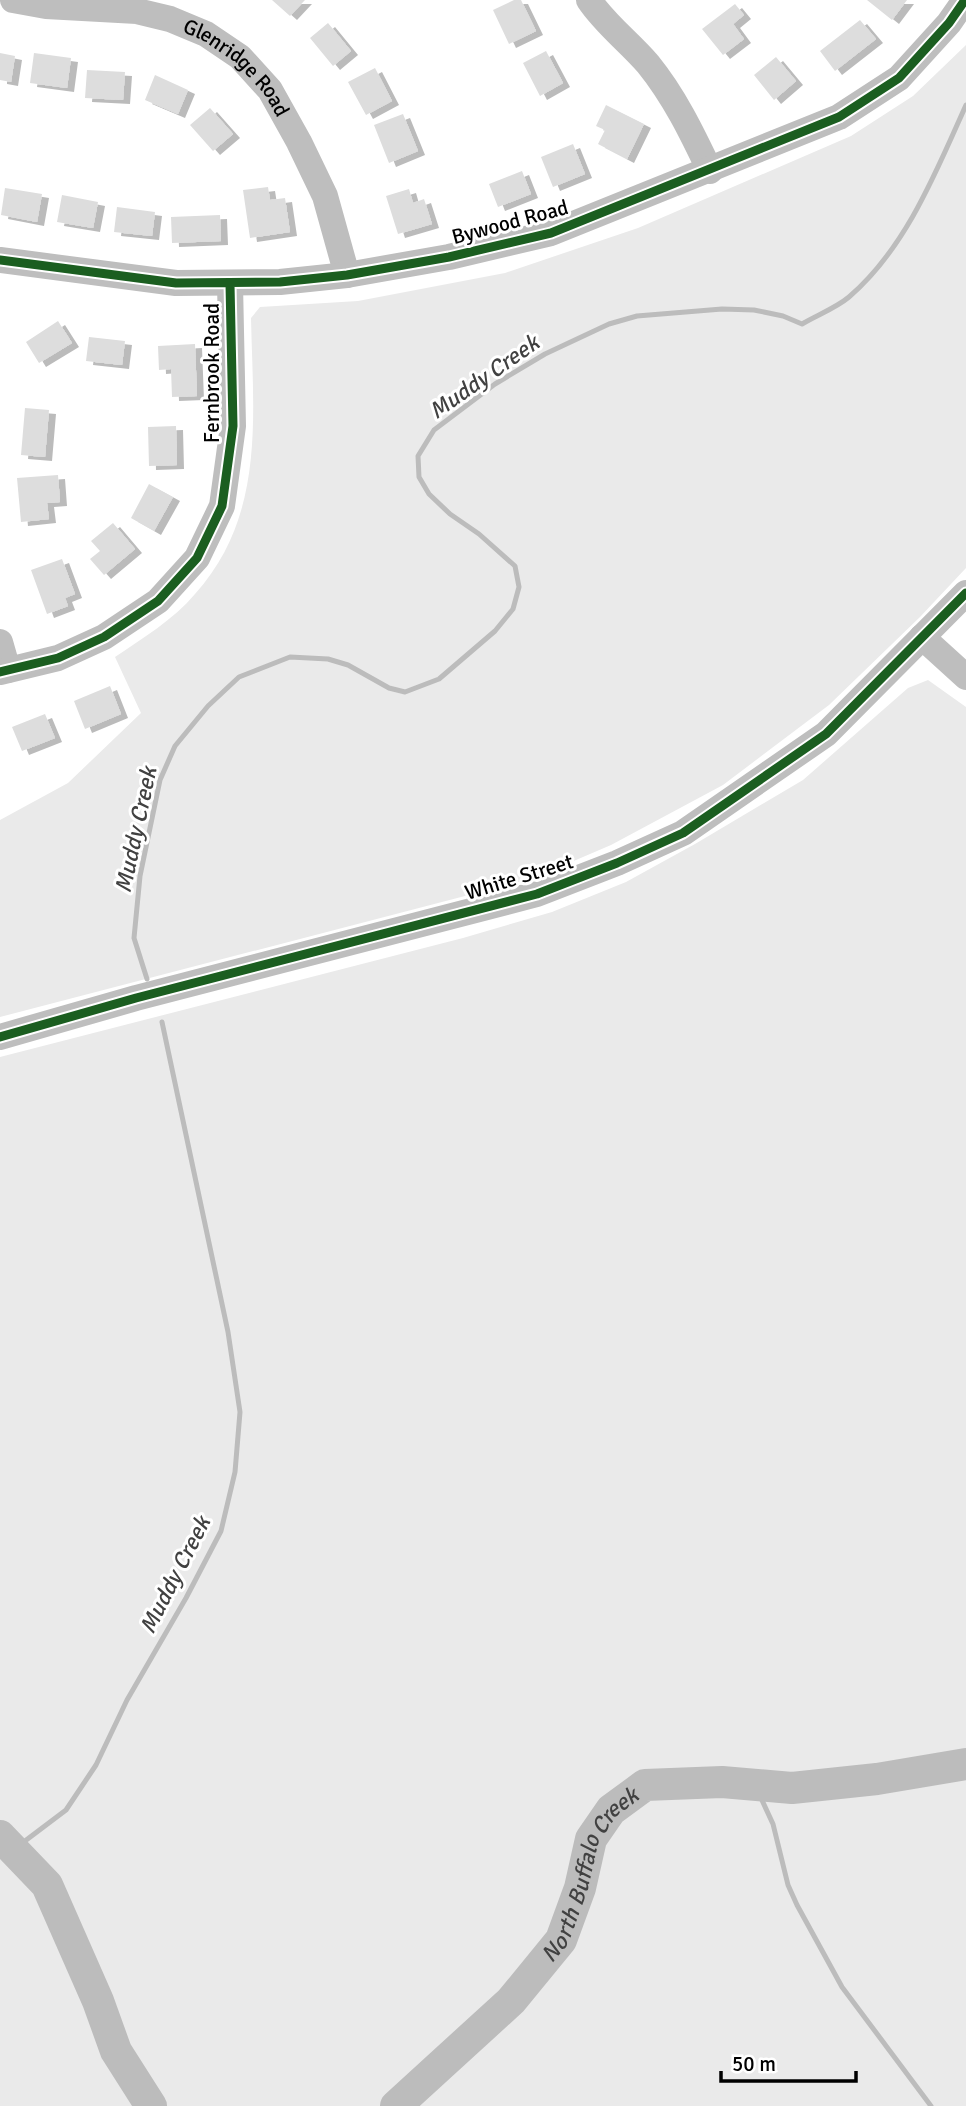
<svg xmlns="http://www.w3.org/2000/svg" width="966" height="2106" viewBox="0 0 966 2106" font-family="Signika,sans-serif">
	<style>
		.green { fill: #eaeaea }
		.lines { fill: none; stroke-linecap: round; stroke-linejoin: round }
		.stream { stroke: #bcbcbc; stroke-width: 5 }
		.river { stroke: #bcbcbc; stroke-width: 32 }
		.building { fill: #ddd; filter: url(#shadow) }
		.minor { stroke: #bebebe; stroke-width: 26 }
		.cycleway-casing { stroke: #fff; stroke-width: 13 }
		.cycleway { stroke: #1b5e20; stroke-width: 9 }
		.labels { text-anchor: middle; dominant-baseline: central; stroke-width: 6; stroke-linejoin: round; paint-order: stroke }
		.street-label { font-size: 21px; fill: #000; stroke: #fff }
		.water-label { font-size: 23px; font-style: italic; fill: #414141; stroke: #fff }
	</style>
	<defs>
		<filter id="shadow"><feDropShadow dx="7" dy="4" stdDeviation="0" flood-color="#0004"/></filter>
	</defs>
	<rect width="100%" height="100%" fill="#fff"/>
	<path class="green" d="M966,45V568L920,617L829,705L723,785L611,845L534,878L0,1017V820L68,783L141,713L115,657C143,638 173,620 195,594C266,515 253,416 251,318L260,307L358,301L505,273L638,228L851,136L913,96Z
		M928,680L966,707V2106H0V1057L463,938L552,912L626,882L695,844L803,780L908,688Z"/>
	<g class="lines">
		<path class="stream" d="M147,979L134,938L140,876L160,780L175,746L208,706L239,677L290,657L328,659L348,665L389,688L405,692L439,679L495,631L513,609L519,587L515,566L479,534L450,514L429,494L419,477L418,456L434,430L495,384L545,354L609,324L637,316L722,309L754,310L783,316L802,324C817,315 836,308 849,297C906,248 936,172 966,105
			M755,1785L773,1824L788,1885L797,1905L842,1987L931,2106
			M13,1850L66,1810L96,1765L127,1700L186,1598L221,1531L235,1472L240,1412L228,1332L162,1022"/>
		<g class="river">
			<path d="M0,1836L47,1885L98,2001L116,2051L151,2106"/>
			<path id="s1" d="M396,2106L511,2001L561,1940L580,1888L591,1839L611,1810L645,1785L722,1782L792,1788L877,1779L966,1764"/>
		</g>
	</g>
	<path class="building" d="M272,0H305L290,16Z
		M514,0H521L536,31L509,44L493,10Z
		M867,0H907L892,20Z
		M735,4L744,15L733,24L744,39L723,55L702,29Z
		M860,20L876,39L835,71L820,51Z
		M328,23L351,51L333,66L310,38Z
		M546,51L563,83L540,96L523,63Z
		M0,53L15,56L11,82L0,80Z
		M34,53L71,58L67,88L30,83Z
		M776,57L796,81L774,100L754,75Z
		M375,68L392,101L366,115L348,82Z
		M87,70L125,72L123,100L85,98Z
		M155,75L188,90L178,114L145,100Z
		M606,105L644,124L627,159L598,144L605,130L596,126Z
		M210,108L233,134L213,151L190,125Z
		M403,114L418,151L389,163L374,125Z
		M573,144L585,174L553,187L541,157Z
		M522,171L531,194L498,207L489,184Z
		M268,187L270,200L285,198L290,232L250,238L243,190Z
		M5,188L42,194L37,222L1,215Z
		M409,189L413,203L424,199L432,224L398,234L386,196Z
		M62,195L98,202L93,228L57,222Z
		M117,207L155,212L152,236L114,232Z
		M220,215L221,241L172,243L171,217Z
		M58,321L72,343L39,363L26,342Z
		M89,337L125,341L122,365L86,361Z
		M195,344L197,396L172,397L171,369L159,370L158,346Z
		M25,408L49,410L45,457L21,455Z
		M176,426L177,465L149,466L148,427Z
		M58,475L60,502L47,503L49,519L21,522L17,478Z
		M149,484L173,497L154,531L131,518Z
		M113,523L135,549L104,575L90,559L100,551L91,541Z
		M62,559L75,594L65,598L68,606L47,614L31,570Z
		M110,686L121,714L85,729L74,701Z
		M45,714L55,738L22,751L12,727Z"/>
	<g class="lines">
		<g class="minor">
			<path id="s2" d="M13,0L46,6L137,11L170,19L206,34L240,57L270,90L299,142L325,196L347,275"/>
			<path d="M589,0C605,24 629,42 648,64C674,96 692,133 710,171"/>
			<path d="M0,260L176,283L280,282L347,275L449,257L551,233L839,117L899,78L949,23L965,0"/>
			<path d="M922,637L966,677"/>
			<path d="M0,642L8,670"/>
			<path d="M0,672L58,658L104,637L158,601L197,558L222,506L233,426L230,284"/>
			<path d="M0,1037L136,998L537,894L617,863L683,833L826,734L966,593"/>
		</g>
		<g class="cycleway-casing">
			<path id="cycleway" d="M0,260L176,283L280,282L347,275L449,257L551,233L839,117L899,78L949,23L965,0
				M0,672L58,658L104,637L158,601L197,558L222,506L233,426L230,284
				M0,1037L136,998L537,894L617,863L683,833L826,734L966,593"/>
		</g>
		<use href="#cycleway" class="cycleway"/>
	</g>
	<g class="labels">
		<g class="street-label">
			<text stroke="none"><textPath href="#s2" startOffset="243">Glenridge Road</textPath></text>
			<text transform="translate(510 222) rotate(-15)">Bywood Road</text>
			<text transform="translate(212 373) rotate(-90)">Fernbrook Road</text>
			<text transform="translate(519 877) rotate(-17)">White Street</text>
		</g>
		<g class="water-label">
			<text transform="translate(484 377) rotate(-35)">Muddy Creek</text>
			<text transform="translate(136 830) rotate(-78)">Muddy Creek</text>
			<text transform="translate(175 1575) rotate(-63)">Muddy Creek</text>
			<text stroke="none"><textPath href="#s1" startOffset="308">North Buffalo Creek</textPath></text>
		</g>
	</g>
	<path d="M721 2071v10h135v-10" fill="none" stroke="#000000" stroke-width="3.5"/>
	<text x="732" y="2071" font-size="21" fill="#000000" stroke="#ffffff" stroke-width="5" paint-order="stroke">50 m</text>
</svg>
